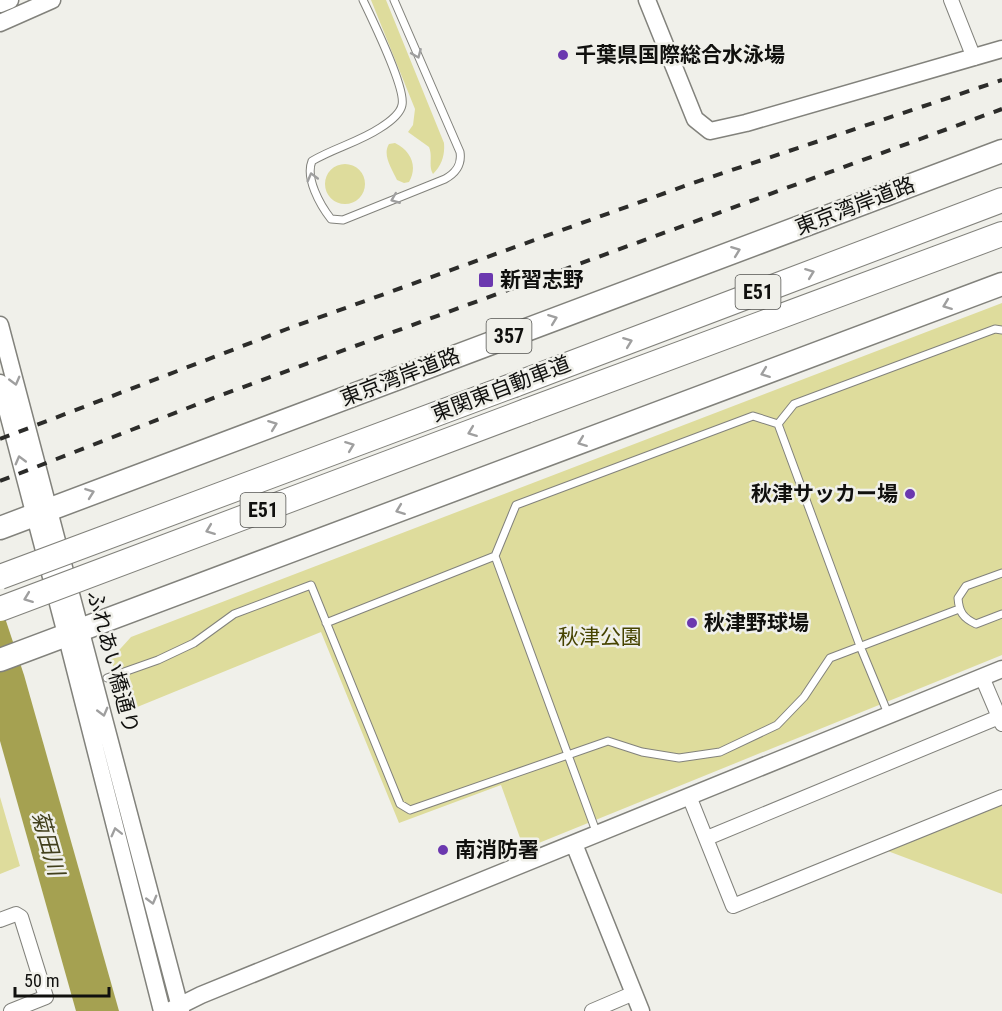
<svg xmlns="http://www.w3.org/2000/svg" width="1002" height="1011" viewBox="0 0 1002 1011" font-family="'Roboto Condensed','Noto Sans JP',sans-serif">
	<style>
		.green { fill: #dedc9c }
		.water { fill: #a5a151 }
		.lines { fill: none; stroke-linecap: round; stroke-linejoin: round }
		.service-casing { stroke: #82827c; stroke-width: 9 }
		.minor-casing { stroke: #82827c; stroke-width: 16 }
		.tertiary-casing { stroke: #82827c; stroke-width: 19 }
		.trunk-casing { stroke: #82827c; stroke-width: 25 }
		.motorway-casing { stroke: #82827c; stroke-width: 26 }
		.service { stroke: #fff; stroke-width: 7 }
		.minor { stroke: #fff; stroke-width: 14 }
		.tertiary { stroke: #fff; stroke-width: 16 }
		.trunk { stroke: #fff; stroke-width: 22 }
		.motorway { stroke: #fff; stroke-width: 24 }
		.rail { stroke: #2c2c2a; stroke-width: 4; stroke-dasharray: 10 10; stroke-linecap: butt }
		.motorway-bridge-casing { stroke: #82827c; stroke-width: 26; stroke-linecap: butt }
		.motorway-bridge { stroke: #fff; stroke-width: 24 }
		.oneway { stroke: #9f9f9f }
		.poi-dot { fill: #6b38af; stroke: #f0f0ea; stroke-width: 2 }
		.labels { text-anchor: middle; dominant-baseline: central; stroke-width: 5; stroke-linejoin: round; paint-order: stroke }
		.shield { fill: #f0f0ea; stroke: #535350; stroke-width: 1.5 }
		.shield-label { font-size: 20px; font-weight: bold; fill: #10100e }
		.poi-label { font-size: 21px; font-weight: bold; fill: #10100e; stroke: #f0f0ea; text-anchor: start }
		.street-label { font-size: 21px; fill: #10100e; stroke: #f0f0ea }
		.park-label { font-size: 21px; fill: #464300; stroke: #f0f0ea }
		.water-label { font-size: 22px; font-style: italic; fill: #413f1c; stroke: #f0f0ea }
	</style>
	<rect width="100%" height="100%" fill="#f0f0ea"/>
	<path class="green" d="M371,0H386L444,143C445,155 442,165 433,174C428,166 433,156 429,147L408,132L413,125L415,109Z
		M395,143C411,151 418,166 409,182L404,183L397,180C392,169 382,155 389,144Z
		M325 184a20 20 0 1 1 40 0a20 20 0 1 1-40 0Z
		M1002,303V655L524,849L501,785L399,823L321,632L125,712L111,659L131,637Z
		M0,797L20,866L0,874Z
		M1002,803V894L885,850Z"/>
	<path class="water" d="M0,603L24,675L119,1011H76L0,741Z"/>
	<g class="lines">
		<g class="service-casing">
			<path id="service" d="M363,0C372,19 406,88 402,105C400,115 388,123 380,128C359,142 334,148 312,161C305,178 320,205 331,219L343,220L445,179C456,173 462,165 460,152L394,0
				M778,424L860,646L889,716
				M778,424L794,404L995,329L1002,330
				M1002,573L966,586L958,598C959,612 963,618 976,624L1002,614
				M326,623L495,556
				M107,678L158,660L194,643L234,614L311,585L400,804L410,810L608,741L642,752L679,758L720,752L777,725L804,697L830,658L959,609
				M597,834L495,556L516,505L753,416L778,424"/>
		</g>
		<g class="minor-casing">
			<path id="minor" d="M951,0L974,58
				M982,677L1002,724
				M689,796L733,906L1002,797
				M707,838L999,717
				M0,920L16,914L21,917L46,997L11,1011
				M592,1011L634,993"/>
		</g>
		<g class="tertiary-casing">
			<path id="tertiary" d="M647,0L695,119L710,131L746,123L1002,49
				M0,4L10,0
				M0,23L52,0
				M0,325L181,1011
				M0,383L66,634L162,1011
				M574,844L641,1011
				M169,1011L201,995L1002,669"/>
		</g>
		<g class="trunk-casing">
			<path id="trunk" d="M0,528L1002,151
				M0,660L1002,284"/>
		</g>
		<g class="motorway-casing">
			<path id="motorway" d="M514,385L1002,200
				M526,411L1002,234"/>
		</g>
		<use href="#service" class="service"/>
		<use href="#minor" class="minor"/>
		<use href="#tertiary" class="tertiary"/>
		<use href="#trunk" class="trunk"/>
		<use href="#motorway" class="motorway"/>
		<path class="rail" d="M0,439L287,329L693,183L1002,80
			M0,481L216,397L1002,109"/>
		<g class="motorway-bridge-casing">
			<path id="motorway-bridge" d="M0,577L514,385
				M0,609L526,411"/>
		</g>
		<use href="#motorway-bridge" class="motorway-bridge"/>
	</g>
	<defs><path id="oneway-chevron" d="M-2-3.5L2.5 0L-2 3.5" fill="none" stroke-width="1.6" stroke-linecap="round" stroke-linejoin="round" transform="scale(1.5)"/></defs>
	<g class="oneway">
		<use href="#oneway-chevron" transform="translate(417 54) rotate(67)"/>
		<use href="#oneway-chevron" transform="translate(312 177) rotate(-105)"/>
		<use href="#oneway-chevron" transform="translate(395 199) rotate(158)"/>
		<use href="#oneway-chevron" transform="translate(736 251) rotate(-21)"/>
		<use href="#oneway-chevron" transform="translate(810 273) rotate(-21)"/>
		<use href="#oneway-chevron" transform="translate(947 305) rotate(159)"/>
		<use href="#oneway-chevron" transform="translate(553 319) rotate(-21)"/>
		<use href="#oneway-chevron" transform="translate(628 342) rotate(-21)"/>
		<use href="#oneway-chevron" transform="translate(765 373) rotate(159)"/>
		<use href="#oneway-chevron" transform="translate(15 381) rotate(75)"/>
		<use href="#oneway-chevron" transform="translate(273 425) rotate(-21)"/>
		<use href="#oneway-chevron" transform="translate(472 432) rotate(159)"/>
		<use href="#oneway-chevron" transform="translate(582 442) rotate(159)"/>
		<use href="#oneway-chevron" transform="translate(350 446) rotate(-21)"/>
		<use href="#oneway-chevron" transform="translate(20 460) rotate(-105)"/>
		<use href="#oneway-chevron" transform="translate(90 493) rotate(-20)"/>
		<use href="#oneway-chevron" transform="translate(400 510) rotate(159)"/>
		<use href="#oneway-chevron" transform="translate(210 530) rotate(159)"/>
		<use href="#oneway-chevron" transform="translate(28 598) rotate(159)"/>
		<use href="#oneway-chevron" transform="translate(103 712) rotate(75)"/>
		<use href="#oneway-chevron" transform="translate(116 832) rotate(-104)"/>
		<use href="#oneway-chevron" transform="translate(152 900) rotate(75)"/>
	</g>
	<g class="poi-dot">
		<circle cx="563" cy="55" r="6"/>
		<rect x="478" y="272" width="16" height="16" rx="3"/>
		<circle cx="910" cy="494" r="6"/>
		<circle cx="692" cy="623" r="6"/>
		<circle cx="443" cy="850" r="6"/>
	</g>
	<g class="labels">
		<g class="shield">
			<rect x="735.5" y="275" width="45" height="34" rx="4.5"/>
			<rect x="486.5" y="319" width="45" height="34" rx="4.5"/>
			<rect x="240.5" y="493" width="45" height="34" rx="4.5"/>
		</g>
		<g class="shield-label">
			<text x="758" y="292">E51</text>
			<text x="509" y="336">357</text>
			<text x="263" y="510">E51</text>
		</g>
		<g class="poi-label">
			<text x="575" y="55">千葉県国際総合水泳場</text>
			<text x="500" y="280">新習志野</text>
			<text x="898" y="494" text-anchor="end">秋津サッカー場</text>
			<text x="704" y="623">秋津野球場</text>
			<text x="455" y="850">南消防署</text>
		</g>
		<g class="street-label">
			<text transform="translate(855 206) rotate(-21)">東京湾岸道路</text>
			<text transform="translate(400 377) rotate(-21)">東京湾岸道路</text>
			<text transform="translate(501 389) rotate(-21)">東関東自動車道</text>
			<text transform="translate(113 662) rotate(75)">ふれあい橋通り</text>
		</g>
		<g class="park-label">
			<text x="600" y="637">秋津公園</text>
		</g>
		<g class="water-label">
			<text transform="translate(48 843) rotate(74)">菊田川</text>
		</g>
	</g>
	<path d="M15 987v9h94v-9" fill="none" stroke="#10100e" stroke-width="3"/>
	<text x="24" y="987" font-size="18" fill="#10100e" stroke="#f0f0ea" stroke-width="4.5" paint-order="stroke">50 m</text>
</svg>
